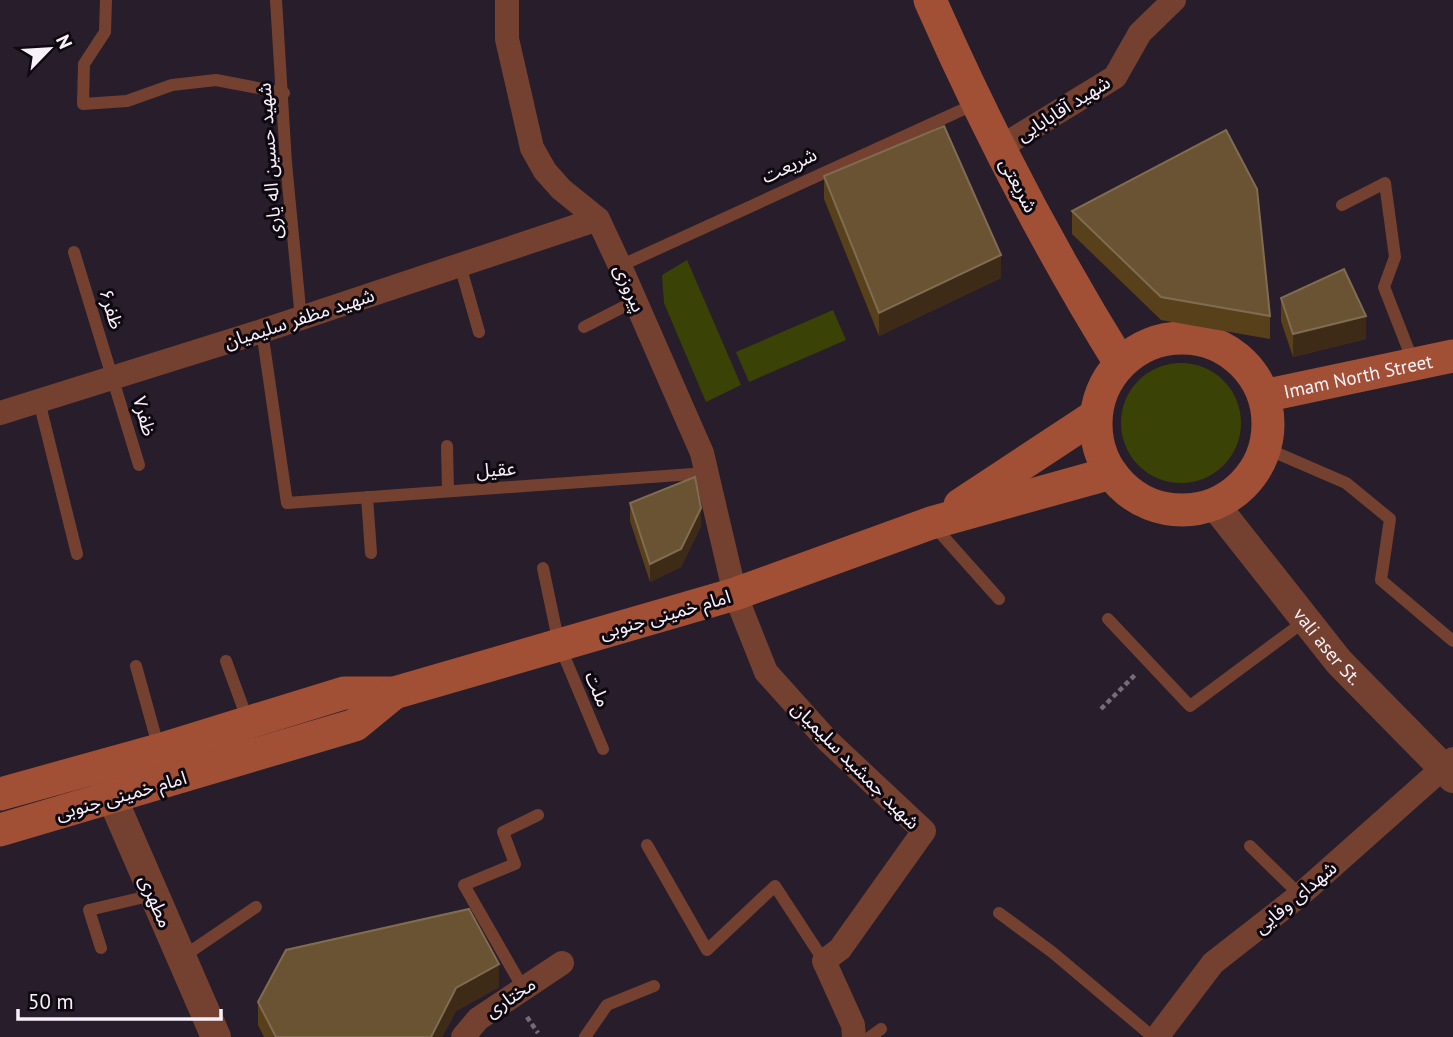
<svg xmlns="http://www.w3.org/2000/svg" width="1453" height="1037" viewBox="0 0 1453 1037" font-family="'PT Sans','Noto Sans Arabic',sans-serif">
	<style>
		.green { fill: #3a4305 }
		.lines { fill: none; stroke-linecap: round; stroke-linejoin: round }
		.path { stroke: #766c79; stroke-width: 4.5; stroke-dasharray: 5 3.5; stroke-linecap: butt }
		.service { stroke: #744130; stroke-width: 12 }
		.minor { stroke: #744130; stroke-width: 24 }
		.tertiary { stroke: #744130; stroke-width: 30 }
		.secondary { stroke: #a15035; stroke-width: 33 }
		.wall { fill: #57401a }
		.shaded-wall { fill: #3d2a17 }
		.building { fill: #695332; stroke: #7f6c51; stroke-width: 2 }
		.labels { text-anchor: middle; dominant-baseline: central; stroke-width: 6; stroke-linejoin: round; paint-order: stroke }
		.street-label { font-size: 19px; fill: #f9f1fa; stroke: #0e0910 }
	</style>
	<rect width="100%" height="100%" fill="#281d2b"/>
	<path class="green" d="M687,260L741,385L706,402L664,303L662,275Z
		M833,310L846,340L749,382L736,352Z
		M1121 423a60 60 0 1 1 120 0a60 60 0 1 1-120 0Z"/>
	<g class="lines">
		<path class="path" d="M1101,709L1135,675
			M527,1017L538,1033"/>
		<path class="service" d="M106,0L105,32L84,64L83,104L127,101L172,85L216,80L284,93
			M276,0L286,163L301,319
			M1342,205L1385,183L1395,257L1384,287L1414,364
			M74,252L139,465
			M460,265L479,332
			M620,266L975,104
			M584,327L635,301
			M262,331L287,503L707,473
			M39,401L77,554
			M447,446L448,491
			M1265,448L1346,483L1390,519L1381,580L1453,641
			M367,497L371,553
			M934,526L999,599
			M543,568L559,644L603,749
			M1108,619L1190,706L1306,620
			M226,661L248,721
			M136,666L159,749
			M647,845L707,950L775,886L824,961
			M1250,846L1300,895
			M999,913L1052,952L1153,1037
			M101,948L89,910L153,895
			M181,958L256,907
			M523,988L464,885L515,864L503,832L538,815
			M585,1037L607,1005L654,986
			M870,1037L881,1029"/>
		<path class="minor" d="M507,0V39L532,148L545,171L561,189L598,219L620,266L702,453L735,594L766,672L828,741L924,831L840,949L824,961L853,1025L854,1037
			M999,148L1115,77L1140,33L1174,0
			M0,413L262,331L598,219
			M463,1037L478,1019L562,963
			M1157,1037L1213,963L1300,895L1453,759"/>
		<g class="tertiary">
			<path id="s1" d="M1214,504L1339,662L1453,778"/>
			<path d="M103,777L216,1037"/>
		</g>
		<g class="secondary">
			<path d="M930,0C985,125 1048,247 1120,363"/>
			<circle cx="1182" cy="424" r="86"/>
			<path id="s2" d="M1264,396L1453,356"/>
			<path d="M960,505L1095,416"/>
			<path d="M0,794L159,750L344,693H394L735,594L931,523L1111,473"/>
			<path d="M0,830L355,725L394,693"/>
		</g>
	</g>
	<path class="wall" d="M824,176L1001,278L879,336L824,199Z
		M1072,211L1270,316V339L1161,320L1072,234Z
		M1281,298L1366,339L1293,357L1281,321Z
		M630,503L701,526L681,567L650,582L630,521Z
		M499,987L456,1011L442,1037H264L258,1025V1002Z"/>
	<path class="shaded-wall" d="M1001,255V278L879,336V313Z
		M1366,316V339L1293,357V334Z
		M701,508V526L681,567L650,582V564Z
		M499,964V987L456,1011L442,1037H431L456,988Z"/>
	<path class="building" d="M944,126L1001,255L879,313L824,176Z
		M1226,130L1257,189L1270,316L1161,297L1072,211Z
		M1344,269L1366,316L1293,334L1281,298Z
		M695,477L701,508L681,549L650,564L630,503Z
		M469,909L499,964L456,988L431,1037H276L258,1002L286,950Z"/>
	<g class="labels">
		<g class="street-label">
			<text transform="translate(1063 108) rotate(-32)">شهید آقابابایی</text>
			<text transform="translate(269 161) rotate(-94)">شهید حسین اله یاری</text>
			<text transform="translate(789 165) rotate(-25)">شریعت</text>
			<text transform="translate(1019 185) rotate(62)">شریعتی</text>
			<text transform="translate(630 288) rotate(66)">پیروزی</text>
			<text transform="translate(112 309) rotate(73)">ظفر۶</text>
			<text transform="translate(299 318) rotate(-18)">شهید مظفر سلیمیان</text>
			<text stroke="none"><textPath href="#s2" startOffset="96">Imam North Street</textPath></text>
			<text transform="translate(145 416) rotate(74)">ظفر۷</text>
			<text transform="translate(496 469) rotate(-4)">عقیل</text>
			<text transform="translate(665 614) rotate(-16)">امام خمینی جنوبی</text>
			<text stroke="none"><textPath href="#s1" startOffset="182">vali aser St.</textPath></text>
			<text transform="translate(598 689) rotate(67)">ملت</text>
			<text transform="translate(856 765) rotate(45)">شهید جمشید سلیمیان</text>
			<text transform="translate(121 795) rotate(-16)">امام خمینی جنوبی</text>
			<text transform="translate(1295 897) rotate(-40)">شهدای وفایی</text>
			<text transform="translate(156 901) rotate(67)">مطهری</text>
			<text transform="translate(510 997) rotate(-34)">مختاری</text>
		</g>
	</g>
	<g transform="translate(49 49) rotate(65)" stroke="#0e0910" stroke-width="5" paint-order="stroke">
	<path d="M0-5L12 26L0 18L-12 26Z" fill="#f9f1fa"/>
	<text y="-10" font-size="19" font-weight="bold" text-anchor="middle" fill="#f9f1fa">N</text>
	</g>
	<path d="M18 1009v10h203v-10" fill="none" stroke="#f9f1fa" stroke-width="3.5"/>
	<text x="28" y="1009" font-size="21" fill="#f9f1fa" stroke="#0e0910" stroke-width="5" paint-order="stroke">50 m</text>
</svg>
